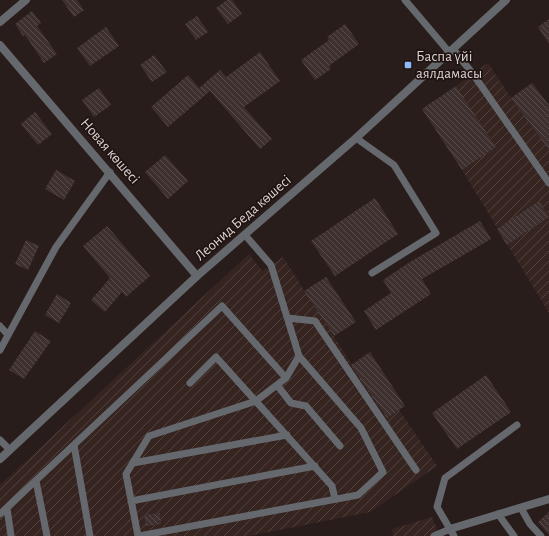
<svg xmlns="http://www.w3.org/2000/svg" width="549" height="536" viewBox="0 0 549 536" font-family="'Alegreya Sans',sans-serif">
	<style>
		.industrial { fill: url(#industrial-furrows) }
		.building { fill: url(#building-back-hatch) }
		.lines { fill: none; stroke-linecap: round; stroke-linejoin: round }
		.service { stroke: #65686d; stroke-width: 7 }
		.minor { stroke: #65686d; stroke-width: 8 }
		.tertiary { stroke: #65686d; stroke-width: 8 }
		.poi-dot { fill: #90b8fd; stroke: #201412; stroke-width: 1.5 }
		.labels { text-anchor: middle; dominant-baseline: central; stroke-width: 3.5; stroke-linejoin: round; paint-order: stroke }
		.poi-label { font-size: 15px; fill: #dbd3d1; stroke: #201412; text-anchor: start }
		.street-label { font-size: 15px; fill: #dbd3d1; stroke: #201412 }
	</style>
	<defs>
		<pattern id="industrial-furrows" width="10" height="10" patternUnits="userSpaceOnUse"><rect width="10" height="10" fill="#362421"/><path d="M-1 1l2-2M0 10L10 0M9 11l2-2" fill="none" stroke="#524340"/></pattern>
		<pattern id="building-back-hatch" width="6" height="6" patternUnits="userSpaceOnUse"><rect width="6" height="6" fill="#3d302e"/><path d="M-1 5l2 2M0 0l6 6M5-1l2 2" fill="none" stroke="#584d4b"/></pattern>
	</defs>
	<rect width="100%" height="100%" fill="#291d1b"/>
	<path class="industrial" d="M488,63L511,98L549,150V313L462,170L496,147L456,86Z
		M249,254L262,271L283,257L386,418L399,410L437,466L370,512L249,536H0V485Z
		M432,517L440,536H390L393,535L392,529Z"/>
	<path class="building" d="M62,0H77L84,10L74,17Z
		M227,0H232L242,14L228,24L216,8Z
		M32,11L41,23L37,26L57,54L44,63L25,35L23,36L15,24Z
		M197,16L208,32L196,40L185,24Z
		M549,19V44L538,27Z
		M345,24L359,44L329,66L331,69L315,80L301,60L329,40L327,37Z
		M106,27L119,46L90,66L77,48Z
		M260,52L280,81L244,107L272,139L260,149L210,91L168,127L151,107L188,75L199,88L220,70L226,77Z
		M154,55L167,72L152,82L140,65Z
		M532,83L549,105V150L511,98Z
		M456,86L496,147L462,170L422,109Z
		M99,88L111,105L94,117L82,100Z
		M35,112L52,134L38,145L21,124Z
		M165,155L188,181L168,199L145,172Z
		M56,170L75,181L64,200L45,189Z
		M375,198L398,234L335,276L311,241Z
		M539,201L549,217L507,245L497,229Z
		M480,221L491,239L422,279L431,294L376,330L364,311L391,293L383,280L410,262Z
		M107,226L150,276L126,297L122,292L105,312L91,300L110,278L83,246Z
		M26,240L39,246L28,270L15,264Z
		M326,277L356,322L334,336L304,291Z
		M57,294L71,303L59,323L45,315Z
		M35,331L51,341L24,379L9,370Z
		M370,352L405,406L387,418L351,365Z
		M486,375L511,412L457,449L432,413Z
		M549,512V535L538,522Z
		M160,513L161,524L146,526L144,515Z"/>
	<g class="lines">
		<path class="service" d="M405,0L449,52
			M453,49L473,74L549,183
			M356,138L394,165L436,233L372,273
			M288,318L315,321L416,470
			M0,326L8,335
			M0,350L56,247L110,172
			M190,383L216,357L332,486L335,499
			M277,385L291,403L306,406L340,446
			M0,440L10,450
			M74,445L90,536
			M133,463L287,435
			M36,481L47,536
			M131,501L315,466
			M7,508L11,536
			M521,508L530,524L541,536
			M0,514L222,306L286,378
			M498,514L514,536
			M138,536L126,474L149,436L256,401L286,378L299,356L271,265L245,235
			M139,536L358,495L383,472L361,428L299,356
			M434,536L450,529
			M454,536L437,507L445,478L517,425"/>
		<path class="minor" d="M0,22L26,0
			M0,45L197,276
			M450,529L549,499"/>
		<path class="tertiary" d="M0,459L197,276L356,138L506,0"/>
	</g>
	<rect class="poi-dot" x="404" y="61" width="8" height="8" rx="2"/>
	<g class="labels">
		<g class="poi-label">
			<text x="416" y="56">Баспа үйі<tspan x="416" dy="17">аялдамасы</tspan></text>
		</g>
		<g class="street-label">
			<text transform="translate(110 151) rotate(49)">Новая көшесі</text>
			<text transform="translate(243 218) rotate(-41)">Леонид Беда көшесі</text>
		</g>
	</g>
</svg>
